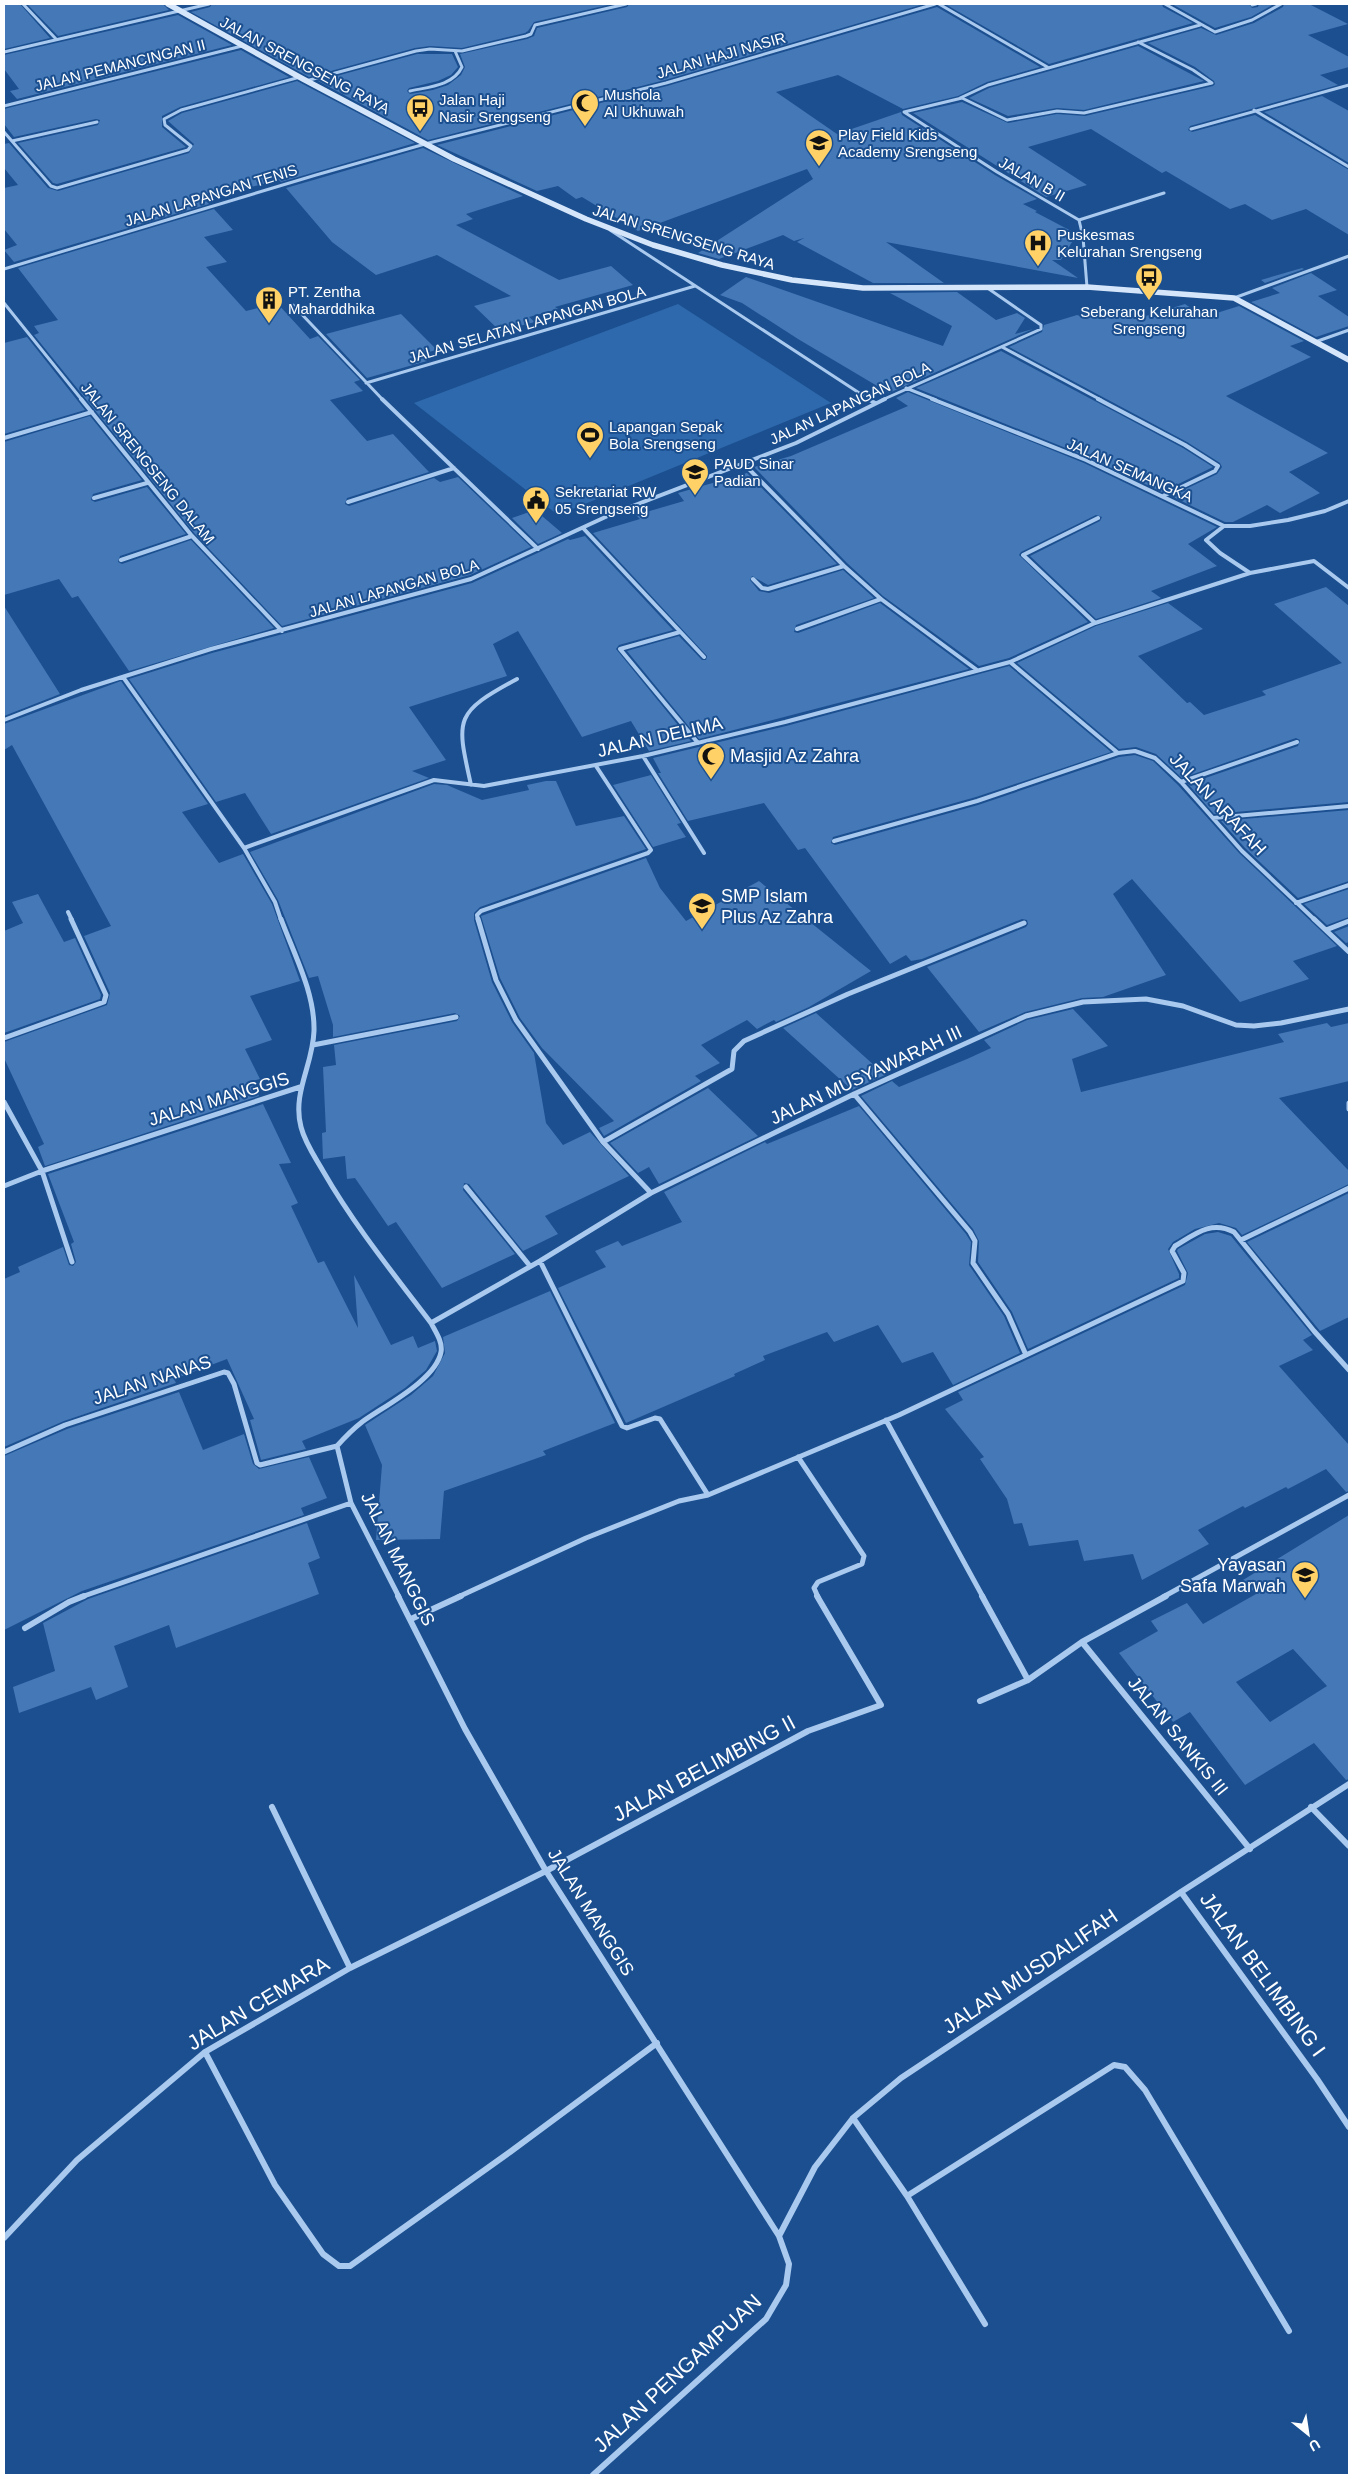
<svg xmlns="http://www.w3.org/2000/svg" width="1353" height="2479" viewBox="0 0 1353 2479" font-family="Arial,sans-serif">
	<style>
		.green { fill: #2e69ad }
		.building { fill: #4478b7; fill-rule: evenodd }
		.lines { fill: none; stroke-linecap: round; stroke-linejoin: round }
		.minor-far3 { stroke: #a9c9ee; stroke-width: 3 }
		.minor-far2 { stroke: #a9c9ee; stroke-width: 4 }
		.minor-far1 { stroke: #a9c9ee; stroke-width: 5 }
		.minor { stroke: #a9c9ee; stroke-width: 6 }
		.secondary { stroke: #d6e6fa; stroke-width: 5.5 }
		.labels { text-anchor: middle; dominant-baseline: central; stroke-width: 4; stroke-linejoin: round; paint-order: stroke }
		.far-street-label { font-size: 15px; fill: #fff; stroke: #1b4f8f }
		.far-poi-label { font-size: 15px; fill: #fff; stroke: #1b4f8f; text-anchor: start }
		.street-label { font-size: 18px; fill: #fff; stroke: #1b4f8f }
		.poi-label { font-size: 18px; fill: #fff; stroke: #1b4f8f; text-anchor: start }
		.near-street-label { font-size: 21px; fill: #fff; stroke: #1b4f8f }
	</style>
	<rect width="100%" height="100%" fill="#1b4f8f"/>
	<path class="green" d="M678,304L831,403L558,515L414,403Z"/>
	<path class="building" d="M4,4H20L50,38L4,49Z
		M27,4H163L169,10L58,36Z
		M212,4H612L534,22L528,31L525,33L462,48L430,46L415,48L309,77L191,12L210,7Z
		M629,4H924L665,80L428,140L318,81L417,54H452L458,67L451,75L438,81L409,88L407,91L410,94L433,90L448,85L461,75L465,67L460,54L527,39L534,36L537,28L627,7Z
		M945,4H1162L1163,7L1193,23L1049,64Z
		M1172,4H1249L1252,8L1258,7L1259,4H1274L1251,17L1215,28Z
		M1284,4H1309L1348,24L1308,35L1349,57V67L1320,75L1338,85L1190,126L1188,130L1192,132L1255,115L1349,170V235L1306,209L1272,220L1245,204L1230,209L1166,171L1162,173L1091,129L1028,147L1087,185L1046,197L913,113L962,102L1008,123L1057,114L1085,116L1213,86L1215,84L1214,81L1195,67L1148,43L1201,28L1216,35L1254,23L1283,7Z
		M937,7L1040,67L987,82L958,96L903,109L838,75L776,92L837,134L901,112L902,115L995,175L1037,199L1023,204L1037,211L1035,212L1077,234L1061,260H1052L1078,278L886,242L944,283H873L797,242L804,238L794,241L783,235L719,259L698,253L813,179L807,169L638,231L582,197L576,199L558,186L537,191L437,145L667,86Z
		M178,15L232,45L17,99L10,91L19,89L4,69V55Z
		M1138,46L1204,81L1084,110L1057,108L1008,116L969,98L989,88Z
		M241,50L289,77L180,107L162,116V127L186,147L57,184L53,183L18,143L98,125L100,120L96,119L14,137L4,124V109Z
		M297,81L415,143L281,182L279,180L204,199L209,204L14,262L4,250L17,245L4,229V188L18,185L4,168V144L9,143L48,188L58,191L189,153L194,144L168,121L182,113Z
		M1322,96L1349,111V163L1264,112Z
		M423,148L523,196L466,214L473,219L456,225L559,280L611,266L633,285L555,307L558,309L529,317L535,322L500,331L474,306L511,296L437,255L376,275L332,242L286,188Z
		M214,209L233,230L204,237L227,262L206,267L246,311L277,303L310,339L318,336L360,380L354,382L363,391L330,400L367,441L393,434L429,472L347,498L345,504L349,506L434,478L440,482L458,477L531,547L470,575L282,626L195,534L34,335L39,333L34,326L58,320L18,268Z
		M1302,268L1304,269L1265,283L1261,280Z
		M1311,273L1337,290L1318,296L1349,317V326L1316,337L1251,302L1280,293L1272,288Z
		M746,277L943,346L952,326L890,293L957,292L996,320L1017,313L1025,318L1015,334L1033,329L889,393L798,339L742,303L720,295Z
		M1185,304L1204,317L1239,306L1304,341L1290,346L1311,357L1226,396L1328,453L1289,472L1320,493L1280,513L1267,505L1233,522H1225L1171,496L1217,474L1222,467L1220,463L1187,442L1009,347L1042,332L1044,325L1077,315L1087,318L1121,308L1136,319Z
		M401,314L437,350L420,354L427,361L367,378L326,334Z
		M27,337L85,410L4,434V343Z
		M1001,351L1183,448L1213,467L1162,492L1088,457L916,388Z
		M908,392L1084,463L1217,527L1188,544L1217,566L1151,591L1161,598L1096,619L1030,556L1100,521L1102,517L1096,515L1021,552L1019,555L1088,622L1009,658L979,666L883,596L847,563L754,467L791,456L908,406L896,398Z
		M90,416L142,480L93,494L91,500L95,502L147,487L186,534L120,556L118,562L122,564L191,540L274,628L129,671L78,596L72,598L59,579L4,595V442Z
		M747,473L837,564L768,585L752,576L750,580L759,591L769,593L843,570L874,598L796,625L794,632L798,633L880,603L969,669L699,739L627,651L679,636L702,660H706L707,656L593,533L640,519L636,515L684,501L678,493Z
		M535,510L562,533L538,544L512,518Z
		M585,536L673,630L619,645L616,649L691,741L649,751L631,721L582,737L518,631L493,644L507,676L409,707L446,760L412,771L429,778L271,834L245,793L216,802L129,679L212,653L472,583L568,539L570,540Z
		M1326,587L1349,606V802L1214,814L1188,784L1298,746L1300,740L1296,738L1182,778L1156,754L1136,747L1119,749L1017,663L1096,626L1168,603L1203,629L1138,656L1187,703L1190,702L1204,715L1266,695L1262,691L1342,663L1274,604Z
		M4,606L60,694L4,716Z
		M1009,666L1111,752L976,797L833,837L831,843L835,845L978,805L1119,757L1135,755L1153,761L1178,785L1239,853L1337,946L1293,961L1309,979L1240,1002L1132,879L1113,894L1166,975L1103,997L1082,998L1025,1012L979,1032L927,967L1026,927L1028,924L1027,920L1022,919L922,959L911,961L906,955L890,964L805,848L798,850L764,803L688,821L658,773H661L653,758L786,726Z
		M121,681L208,804L182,812L219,863L243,854L272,904L300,981L250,996L272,1040L245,1049L260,1079L252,1081L259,1096L45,1166L38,1147L44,1144L4,1058V1042L107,1005L110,993L84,936L111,926L12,745L4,750V724Z
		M651,775L681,823L677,824L686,837L653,847L613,785Z
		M546,781H556L576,826L624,816L646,849L480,907L474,913V920L492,982L512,1022L534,1053L546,1123L563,1145L590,1132L629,1176L545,1216L558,1234L523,1251L469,1184L464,1183L463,1190L515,1254L442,1288L396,1222L388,1226L355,1178L347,1179L345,1156L323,1159L322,1133L326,1132L323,1067L336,1065L334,1045L457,1021L460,1016L455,1013L333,1037V1025L318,976L309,978L278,900L250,852L434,784L447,785L482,800L529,790L527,785Z
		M1349,810V881L1298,898L1245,848L1221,821Z
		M646,858L660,888L686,921L759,881L871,971L809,1007L776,1022L774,1020L757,1029L747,1020L701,1045L720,1063L695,1076L701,1081L604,1136L599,1128L614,1121L542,1048L520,1018L500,978L481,916Z
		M1349,889V917L1327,925L1304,904Z
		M38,894L64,942L75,938L101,995L100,999L4,1033V931L23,923L12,902Z
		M1349,926V942L1346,943L1334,932Z
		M1073,1009L1108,1046L1072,1059L1081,1092L1284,1042L1278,1034L1327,1023L1331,1027L1349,1023V1081L1279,1098L1349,1171V1184L1242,1235L1236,1228L1219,1223L1195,1229L1173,1242L1168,1249L1179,1274V1278L1028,1349L1012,1312L978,1262L979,1241L973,1229L861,1096L892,1081L899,1087L967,1059L991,1048L984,1040L1027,1020Z
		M816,1013L885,1075L852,1090L783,1028Z
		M708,1088L758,1136L659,1184L649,1167L638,1173L610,1143Z
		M263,1104L291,1163L279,1164L298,1203L291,1206L318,1263L324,1261L358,1328L354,1275L391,1345L413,1336L418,1348L435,1341L437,1351L426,1370L405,1388L359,1418L302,1441L306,1449L261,1460L250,1420L254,1419L227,1359L174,1379L176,1383L64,1421L4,1447V1279L20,1272L18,1267L63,1247L69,1265L73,1266L76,1262L71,1244L74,1242L48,1174Z
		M859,1106L966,1234L971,1242L969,1265L1004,1316L1020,1353L953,1385L933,1352L902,1363L878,1325L834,1342L827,1332L763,1356L765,1360L734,1374L735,1376L626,1423L558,1288L606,1267L595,1251L618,1241L622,1246L682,1222L664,1192L765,1142L767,1144Z
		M1349,1193V1317L1320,1331L1247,1242Z
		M1218,1232L1231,1236L1312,1335L1303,1340L1313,1350L1279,1366L1349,1445V1491L1346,1492L1326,1469L1288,1489L1286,1487L1245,1508L1243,1506L1198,1530L1209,1544L1142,1580L1133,1554L1084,1561L1078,1540L1029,1546L1022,1523L1014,1524L1007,1499L980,1459L984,1457L945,1409L963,1400L958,1392L1185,1285L1188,1273L1177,1251L1178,1249L1205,1234Z
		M550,1291L615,1423L543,1451L546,1455L444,1491L440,1539L376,1540L382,1465L365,1425L411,1395L433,1376L445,1353L443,1337Z
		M179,1392L203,1450L244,1434L253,1464L259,1469L309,1457L327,1498L301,1508L304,1515L82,1591L4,1630V1456L67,1429Z
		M1349,1515V1779L1346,1780L1314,1743L1245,1785L1190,1712L1173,1722L1119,1653L1158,1631L1151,1621L1187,1603L1203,1624L1256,1594L1243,1580ZM1293,1649L1327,1686L1270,1722L1236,1682Z
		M307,1523L320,1558L308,1563L319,1594L176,1648L169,1625L114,1646L128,1687L96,1700L91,1687L19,1713L13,1687L55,1671L43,1623L88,1599Z"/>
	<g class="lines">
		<path class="minor-far3" d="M23,4L56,39
			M939,4L1049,68
			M1165,4L1215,32L1252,20L1281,4
			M1252,5L1256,4
			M4,52L209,4
			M306,81L416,51L430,49L462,51L526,36L531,34L535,25L626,4
			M410,91C428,87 453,86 462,67L455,51
			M960,98L988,85L1200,25
			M4,106L242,46
			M1254,110L1349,167
			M1191,129L1349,85
			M4,132L51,186L57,188L188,150L191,146L165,125L164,119L181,110L300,77
			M12,141L97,122
			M1079,220L1164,193
			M610,230L870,400
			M4,269L316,175L425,144L666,83L935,4
			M1087,287L1083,237L1079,220L997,172L904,112L962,98L1007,120L1057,111L1084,113L1212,83L1193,70L1138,42
			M1234,298L1349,256
			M4,303L82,400
			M293,305L383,400
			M1315,342L1349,330
			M1002,347L1101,400
			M366,383L695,286
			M906,388L936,400
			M882,400L1041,329V325L986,287"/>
		<path class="minor-far2" d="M81,399L192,536L282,631
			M382,399L538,549
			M868,399L875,403
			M932,399L1086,460L1224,526H1250L1288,520L1325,511L1349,501
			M1098,399L1185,445L1218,466L1215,471L1163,496
			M4,438L92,412
			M744,464L844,566L881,599L977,670
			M94,498L147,483
			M348,502L454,468
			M1224,526L1206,540L1220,553L1250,573
			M583,528L704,657
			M121,560L192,536
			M753,579L762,588L768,589L844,566
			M1095,623L1023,555L1098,518
			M797,629L881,599
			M680,632L620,649L698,743
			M1010,662L1118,753L1135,751L1155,758L1181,782L1242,851L1315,920
			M123,677L244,848L275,902L281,920
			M4,720L81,690L211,649L471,579L612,514L796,443L885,399
			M643,756L704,853
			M1181,782L1297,742
			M471,785C456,718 454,713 517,679
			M1213,818L1349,806
			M834,841L977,801L1118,753
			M244,848L434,780L484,786L643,756L785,722L1010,662L1095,623L1250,573L1314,561L1349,588
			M1296,903L1349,885
			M68,912L72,920
			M478,920L477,915L481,911L648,853L651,850L596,766"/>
		<path class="minor-far1" d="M281,919C294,954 315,993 314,1031C313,1065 292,1093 301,1127C305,1143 315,1157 323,1171C354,1225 393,1273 431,1323C435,1331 443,1342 441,1352C436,1380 384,1406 362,1422C353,1429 345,1437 337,1446L351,1503L399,1597
			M478,919L496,980L516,1020L603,1142L651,1193
			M1314,919L1349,952
			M1326,930L1349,921
			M4,1038L104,1002L106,995L71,919
			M313,1045L456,1017
			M854,1094L970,1232L975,1241L973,1263L1008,1314L1026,1355
			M4,1102L42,1171L72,1262
			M1349,1103V1109
			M603,1142L732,1069L734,1051L744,1041L848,994L1024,923
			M4,1186L42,1171L300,1087
			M466,1187L530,1266
			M1241,1240L1349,1188
			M540,1261L622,1426L627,1428L655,1418L660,1419L708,1495
			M431,1323L540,1261L651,1193L854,1094L1026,1016L1083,1002L1146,999L1183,1006L1236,1025L1254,1026L1281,1023L1349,1009
			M886,1420L983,1597
			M4,1452L65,1425L224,1372L228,1373L234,1384L257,1463L260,1465L337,1446
			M798,1457L864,1556L862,1564L818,1582L814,1588L818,1597
			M81,1597L351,1503
			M458,1597L586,1538L679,1501L708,1495L899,1415L1183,1281L1184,1273L1172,1251L1175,1246C1195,1234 1211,1220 1234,1232L1314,1331L1349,1370
			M1163,1597L1349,1495"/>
		<path class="minor" d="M398,1596L465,1729L546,1871L779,2236L789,2264L786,2285L766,2319L593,2475
			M982,1596L1028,1680L1082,1642L1166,1596
			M411,1619L461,1596
			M25,1628L69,1602L84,1596
			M1082,1642L1250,1849
			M980,1701L1028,1680
			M272,1807L350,1968
			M1311,1807L1349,1846
			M1181,1892L1317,2079L1349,2127
			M205,2052L275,2185L323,2254L339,2266H350L510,2152L657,2043
			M853,2118L907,2196L985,2324
			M907,2196L1114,2065L1125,2067L1145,2090L1289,2331
			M779,2236L815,2167L853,2118L901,2078L1181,1892L1349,1784
			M4,2238L77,2160L205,2052L350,1968L546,1871L808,1731L881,1705L817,1596"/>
		<path class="secondary" d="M168,4L303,79L454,159L586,219L653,245L722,265L792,280L863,288L1087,287L1234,298L1349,360"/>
	</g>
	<defs>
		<g id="mosque-pin" transform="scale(1.4375)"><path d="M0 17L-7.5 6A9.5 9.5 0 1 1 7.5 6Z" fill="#ffd166" stroke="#1b4f8f"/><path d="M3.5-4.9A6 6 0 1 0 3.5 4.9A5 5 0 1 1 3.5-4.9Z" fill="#111"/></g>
		<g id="bus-pin" transform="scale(1.4375)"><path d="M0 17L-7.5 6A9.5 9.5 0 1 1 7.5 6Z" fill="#ffd166" stroke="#1b4f8f"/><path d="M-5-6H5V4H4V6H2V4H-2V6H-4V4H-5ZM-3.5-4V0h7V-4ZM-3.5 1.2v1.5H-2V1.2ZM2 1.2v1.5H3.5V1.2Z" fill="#111"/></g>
		<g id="school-pin" transform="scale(1.4375)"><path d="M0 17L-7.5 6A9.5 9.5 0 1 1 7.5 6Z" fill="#ffd166" stroke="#1b4f8f"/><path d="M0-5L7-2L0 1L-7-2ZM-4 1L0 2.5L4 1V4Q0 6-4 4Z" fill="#111"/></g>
		<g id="hospital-pin" transform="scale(1.4375)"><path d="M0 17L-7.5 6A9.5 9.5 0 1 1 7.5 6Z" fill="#ffd166" stroke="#1b4f8f"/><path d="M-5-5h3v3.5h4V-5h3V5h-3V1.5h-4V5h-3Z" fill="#111"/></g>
		<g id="building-pin" transform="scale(1.4375)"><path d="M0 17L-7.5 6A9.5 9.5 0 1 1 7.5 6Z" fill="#ffd166" stroke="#1b4f8f"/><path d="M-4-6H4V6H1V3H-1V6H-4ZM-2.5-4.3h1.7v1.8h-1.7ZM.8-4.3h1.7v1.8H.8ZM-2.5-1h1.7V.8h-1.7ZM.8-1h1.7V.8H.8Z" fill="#111"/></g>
		<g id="stadium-pin" transform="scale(1.4375)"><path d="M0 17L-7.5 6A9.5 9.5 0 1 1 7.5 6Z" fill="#ffd166" stroke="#1b4f8f"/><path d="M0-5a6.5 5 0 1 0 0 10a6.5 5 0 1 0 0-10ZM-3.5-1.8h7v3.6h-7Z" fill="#111"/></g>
		<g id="civic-pin" transform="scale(1.4375)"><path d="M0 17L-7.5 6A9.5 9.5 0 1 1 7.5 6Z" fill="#ffd166" stroke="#1b4f8f"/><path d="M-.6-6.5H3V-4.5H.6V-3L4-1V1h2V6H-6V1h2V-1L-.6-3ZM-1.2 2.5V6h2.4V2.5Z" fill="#111"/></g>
	</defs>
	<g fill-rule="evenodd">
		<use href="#mosque-pin" x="585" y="103"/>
		<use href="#bus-pin" x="420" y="108"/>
		<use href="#school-pin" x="819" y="143"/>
		<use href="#hospital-pin" x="1038" y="243"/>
		<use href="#bus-pin" x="1149" y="277"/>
		<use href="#building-pin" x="269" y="300"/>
		<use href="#stadium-pin" x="590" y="435"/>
		<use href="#school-pin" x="695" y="472"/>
		<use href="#civic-pin" x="536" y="500"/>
		<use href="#mosque-pin" x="711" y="756"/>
		<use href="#school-pin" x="702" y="906"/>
		<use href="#school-pin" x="1305" y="1575"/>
	</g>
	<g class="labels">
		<g class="far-street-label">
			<text transform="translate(721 55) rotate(-16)">JALAN HAJI NASIR</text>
			<text transform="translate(120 65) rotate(-14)">JALAN PEMANCINGAN II</text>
			<text transform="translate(305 65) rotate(28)">JALAN SRENGSENG RAYA</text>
			<text transform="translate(1032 179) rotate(30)">JALAN B II</text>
			<text transform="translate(211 195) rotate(-17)">JALAN LAPANGAN TENIS</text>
			<text transform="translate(684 237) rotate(17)">JALAN SRENGSENG RAYA</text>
			<text transform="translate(527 324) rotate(-16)">JALAN SELATAN LAPANGAN BOLA</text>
			<text transform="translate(850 403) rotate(-25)">JALAN LAPANGAN BOLA</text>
			<text transform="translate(148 463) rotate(51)">JALAN SRENGSENG DALAM</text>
			<text transform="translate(1130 470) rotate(24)">JALAN SEMANGKA</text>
			<text transform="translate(394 588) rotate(-16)">JALAN LAPANGAN BOLA</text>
		</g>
		<g class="far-poi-label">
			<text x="604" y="94">Mushola<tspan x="604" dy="17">Al Ukhuwah</tspan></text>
			<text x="439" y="99">Jalan Haji<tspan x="439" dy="17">Nasir Srengseng</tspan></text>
			<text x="838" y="134">Play Field Kids<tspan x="838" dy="17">Academy Srengseng</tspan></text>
			<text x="1057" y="234">Puskesmas<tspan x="1057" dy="17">Kelurahan Srengseng</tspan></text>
			<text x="288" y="291">PT. Zentha<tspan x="288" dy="17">Maharddhika</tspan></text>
			<text x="1149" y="311" text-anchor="middle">Seberang Kelurahan<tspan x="1149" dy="17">Srengseng</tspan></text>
			<text x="609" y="426">Lapangan Sepak<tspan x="609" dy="17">Bola Srengseng</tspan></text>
			<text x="714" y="463">PAUD Sinar<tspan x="714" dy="17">Padian</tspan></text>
			<text x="555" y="491">Sekretariat RW<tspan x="555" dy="17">05 Srengseng</tspan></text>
		</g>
		<g class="street-label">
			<text transform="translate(660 737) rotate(-13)">JALAN DELIMA</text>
			<text transform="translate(1218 804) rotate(47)">JALAN ARAFAH</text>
			<text transform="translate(866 1075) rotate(-25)">JALAN MUSYAWARAH III</text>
			<text transform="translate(219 1099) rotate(-17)">JALAN MANGGIS</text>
			<text transform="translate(152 1380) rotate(-18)">JALAN NANAS</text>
			<text transform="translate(398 1559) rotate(64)">JALAN MANGGIS</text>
			<text transform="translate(1178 1736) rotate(51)">JALAN SANKIS III</text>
			<text transform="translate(591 1912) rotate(58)">JALAN MANGGIS</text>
		</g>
		<g class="poi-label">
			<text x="730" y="756">Masjid Az Zahra</text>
			<text x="721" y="896">SMP Islam<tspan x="721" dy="21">Plus Az Zahra</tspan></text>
			<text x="1286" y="1565" text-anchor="end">Yayasan<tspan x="1286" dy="21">Safa Marwah</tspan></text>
		</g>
		<g class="near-street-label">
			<text transform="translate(704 1768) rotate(-28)">JALAN BELIMBING II</text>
			<text transform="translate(1030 1971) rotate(-34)">JALAN MUSDALIFAH</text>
			<text transform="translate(1263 1974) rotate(54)">JALAN BELIMBING I</text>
			<text transform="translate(258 2003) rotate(-31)">JALAN CEMARA</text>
			<text transform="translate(677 2373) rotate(-43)">JALAN PENGAMPUAN</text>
		</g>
	</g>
	<rect width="1353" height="2479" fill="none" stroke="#ffffff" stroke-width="10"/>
	<g transform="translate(1308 2434) rotate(150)" stroke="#1b4f8f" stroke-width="4" paint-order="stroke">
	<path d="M0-4L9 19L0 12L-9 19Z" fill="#ffffff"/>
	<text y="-8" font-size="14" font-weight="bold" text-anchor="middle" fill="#ffffff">U</text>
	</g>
</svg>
